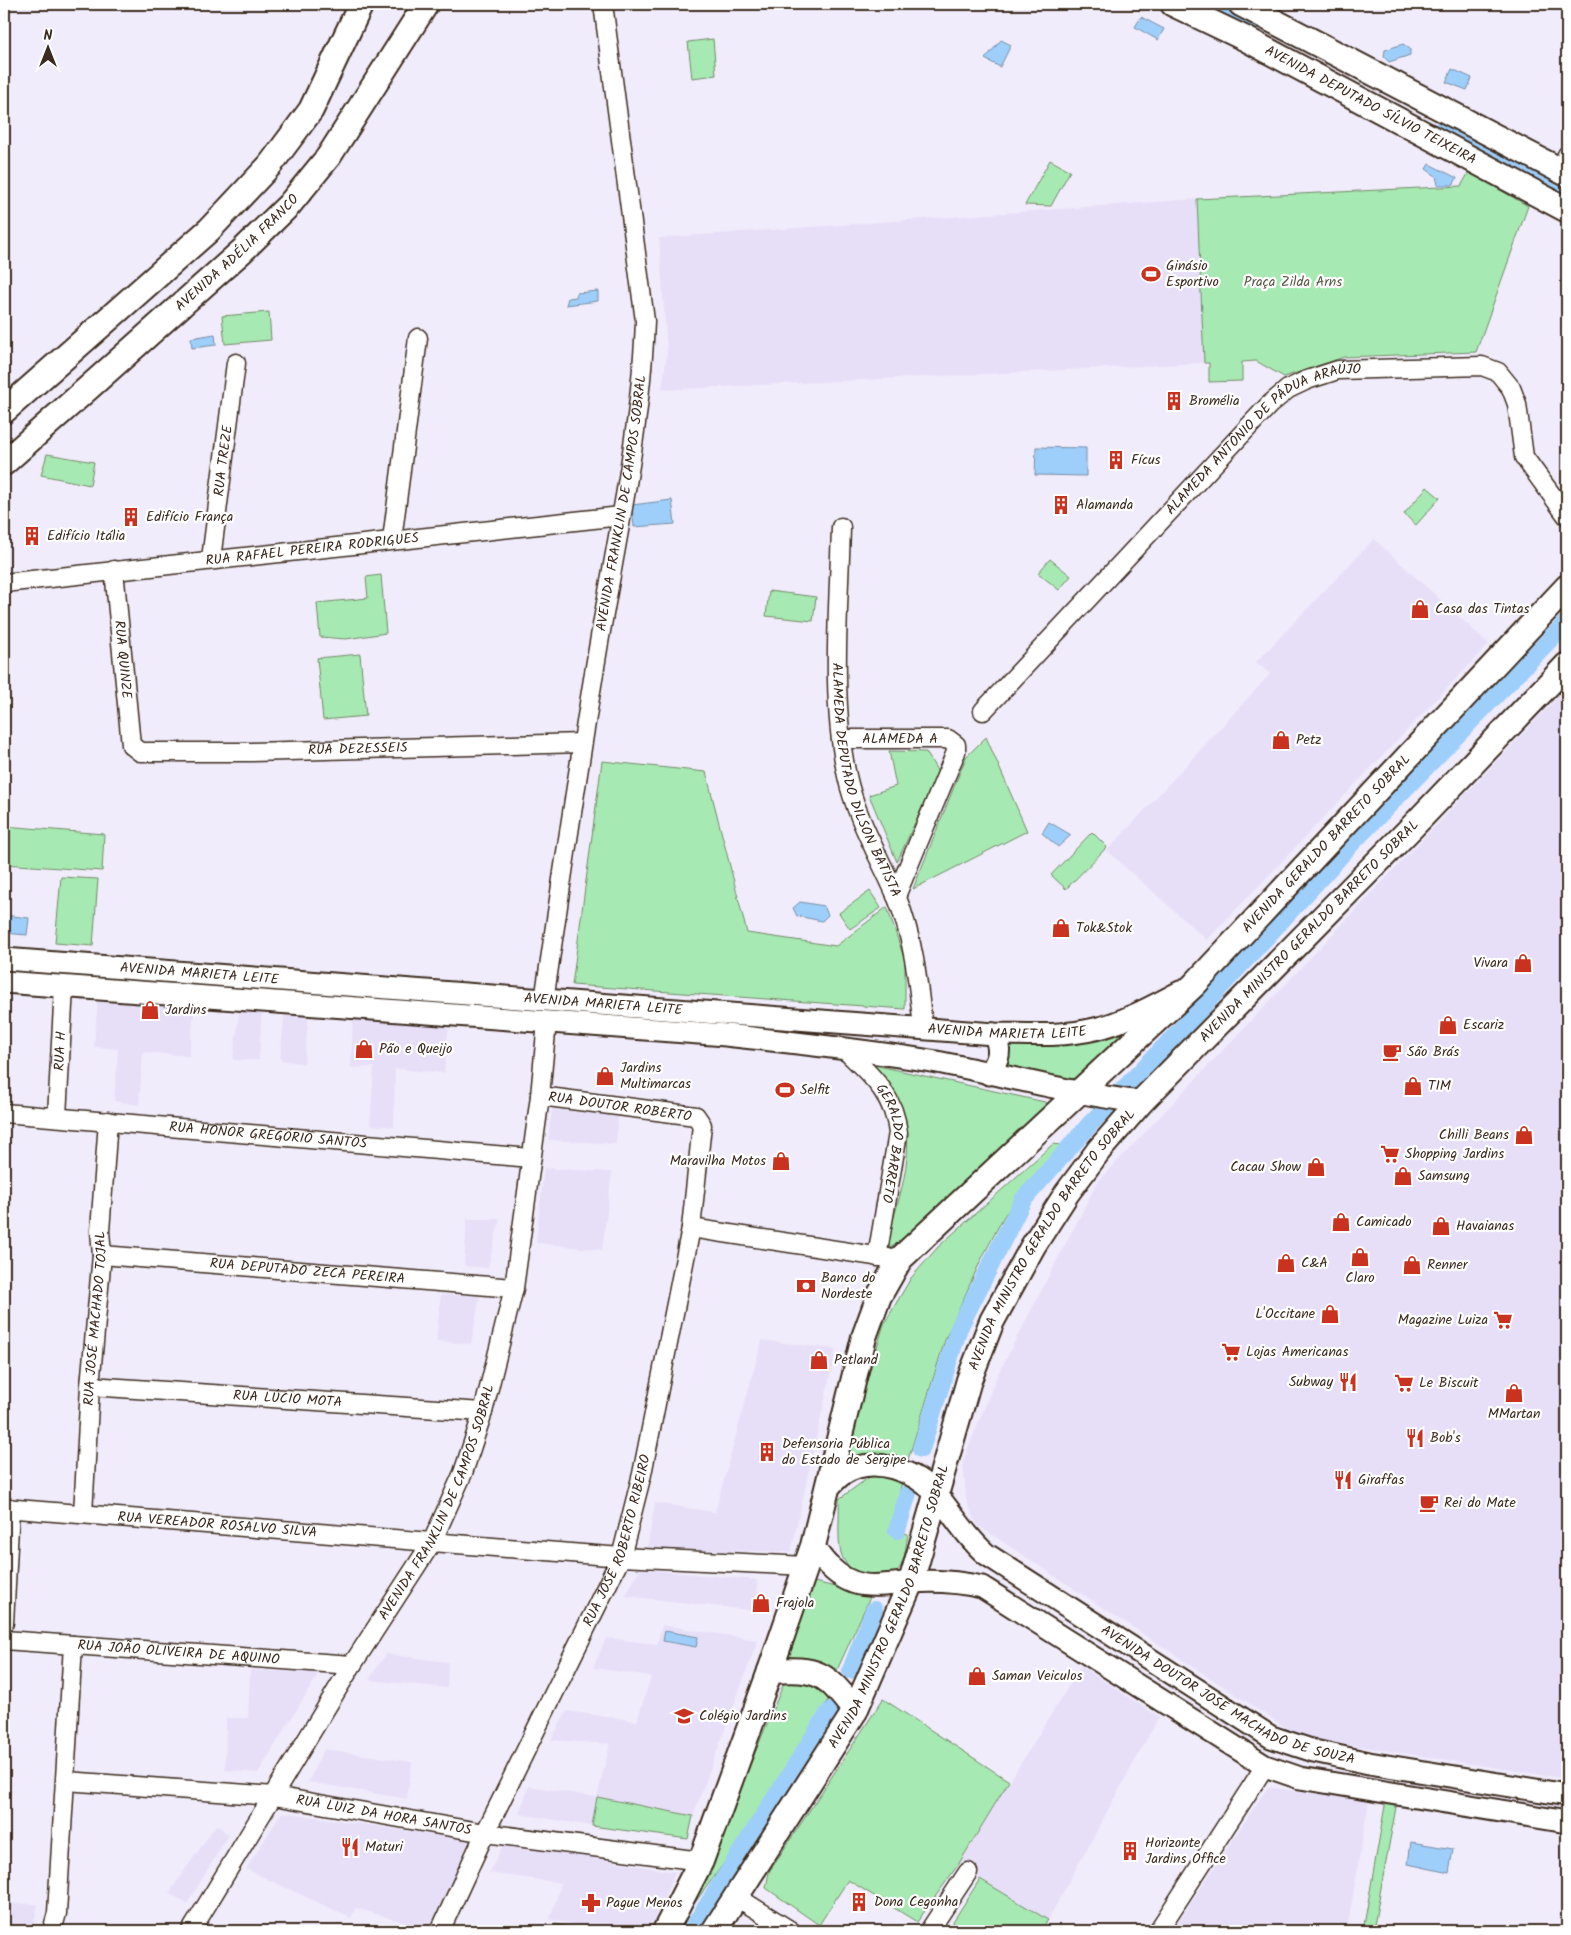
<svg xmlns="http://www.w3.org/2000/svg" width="1571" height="1935" viewBox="0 0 1571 1935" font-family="Kalam,sans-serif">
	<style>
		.built { fill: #e7dff8 }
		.green { fill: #a7e9b2; stroke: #718a68 }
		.water { fill: #9ecffb; stroke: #768da3 }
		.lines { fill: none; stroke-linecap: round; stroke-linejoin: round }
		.canal { stroke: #9ecffb; stroke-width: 18 }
		.minor-casing { stroke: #3b2a1e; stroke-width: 21 }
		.tertiary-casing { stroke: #3b2a1e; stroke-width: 25 }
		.secondary-casing { stroke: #3b2a1e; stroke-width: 28 }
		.minor { stroke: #fff; stroke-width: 18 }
		.tertiary { stroke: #fff; stroke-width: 21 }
		.secondary { stroke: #fff; stroke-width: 24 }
		.labels { text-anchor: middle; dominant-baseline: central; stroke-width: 4.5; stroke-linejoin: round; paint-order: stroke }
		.street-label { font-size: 14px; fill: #3b2a1e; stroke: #fff }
		.poi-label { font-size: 14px; fill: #3b2a1e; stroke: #fff; text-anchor: start }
		.park-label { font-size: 14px; fill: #565a43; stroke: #fff }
	</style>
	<rect width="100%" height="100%" fill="#f1ecfb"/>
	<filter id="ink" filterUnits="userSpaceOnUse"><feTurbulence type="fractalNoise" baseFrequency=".02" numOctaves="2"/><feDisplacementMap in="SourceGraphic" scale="10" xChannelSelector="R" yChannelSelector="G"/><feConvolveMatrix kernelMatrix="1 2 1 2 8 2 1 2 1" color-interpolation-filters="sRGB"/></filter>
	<g filter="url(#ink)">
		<path class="built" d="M1197,199L1204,363L662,390L667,351L659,238Z
			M1374,539L1489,644L1207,940L1107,851L1270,674L1256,662Z
			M1567,687V1779L1300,1737L977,1525L966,1499L963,1461L997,1376L1097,1183Z
			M98,998L195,1005L189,1056L143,1052L139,1105L114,1101L118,1049L94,1047Z
			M240,1007L262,1009L259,1060H233Z
			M285,1010L309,1013L304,1064L280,1060Z
			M353,1016L449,1023L444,1073L395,1069L394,1127L370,1125L374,1067L351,1068Z
			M552,1109L618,1116L616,1144L548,1140Z
			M544,1168L612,1172L602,1250L536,1243Z
			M467,1219H500L488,1268L464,1266Z
			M441,1294L480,1297L471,1344L436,1341Z
			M762,1340L836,1349L791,1552L647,1549L655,1503L715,1512Z
			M640,1569L757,1580L758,1611L625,1596Z
			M662,1625L758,1640L693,1816L597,1797L592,1826L519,1814L529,1786L597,1797L610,1744L551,1740L567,1711L637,1721L651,1676L593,1668L606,1638L657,1644Z
			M386,1654L448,1662L447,1688L369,1680Z
			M1081,1666L1159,1717L1048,1920L958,1865Z
			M250,1670L319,1673L258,1773L225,1770L226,1718H248Z
			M324,1749L412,1762L407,1799L308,1782Z
			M1268,1787L1369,1801L1347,1931H1172Z
			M282,1812L469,1840L430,1930L356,1908L351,1918L246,1869Z
			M216,1825L229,1834L187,1904L169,1893Z
			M504,1843L675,1872L650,1931H601L550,1919L561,1883L489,1873Z
			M4,1903L38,1904L34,1923L27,1931H4Z"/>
		<path class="green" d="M713,39L716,75L692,78L688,42Z
			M1050,160L1070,171L1051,206L1025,205Z
			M1469,172L1528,206L1476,352L1344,357L1284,377L1256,361L1242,362V381L1209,382V363H1204L1197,199L1461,186Z
			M269,312L271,340L225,344L222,316Z
			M47,454L94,462L90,485L41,475Z
			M1427,487L1440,498L1416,525L1404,514Z
			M1050,559L1071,576L1059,590L1038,573Z
			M381,575L386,633L346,639L320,637L317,603L368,598L366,577Z
			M769,591L816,597L813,621L766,616Z
			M360,654L366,716L323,720L317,658Z
			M986,737L1027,831L913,889L966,757Z
			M889,751L926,752L938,772L897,862L869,795L896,786Z
			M602,761L706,772L747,933L836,946L887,907L905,961V1009L572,985Z
			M4,826L104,834L102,871L4,864Z
			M1092,832L1107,847L1066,889L1051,875Z
			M61,877L98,879L93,946L55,943Z
			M870,891L881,908L850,929L839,913Z
			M1136,1026L1080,1083L999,1070L1002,1039Z
			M874,1065L1045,1102L1046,1113L917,1233L884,1251C896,1207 920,1148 900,1103C894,1090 882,1077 874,1065Z
			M1053,1144L1062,1145L1004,1216L980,1262L945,1340L907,1463L847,1468L857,1413L884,1324L911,1278L938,1247Z
			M871,1476L885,1477L902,1481L892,1531L908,1534C906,1544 905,1560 900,1568C884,1589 847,1576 841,1553C837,1537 840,1516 839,1499Z
			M814,1582L871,1595L833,1679L819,1666L787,1658Z
			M788,1673L828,1690V1700L755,1821L691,1908Z
			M883,1699L1009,1781L958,1865L917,1922L848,1880L819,1925L766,1888L769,1872Z
			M597,1797L693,1816L688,1839L592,1826Z
			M1386,1800L1397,1802L1373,1931H1363Z
			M980,1879L1048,1920L1040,1931H947Z
			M555,1924L588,1931H540L541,1929H552Z"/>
		<path class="water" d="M1141,17L1164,29L1158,40L1135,27Z
			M1001,40L1011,45L1000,67L985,59Z
			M1403,44L1410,49V55L1389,62L1384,57L1385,50Z
			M1452,69L1472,78L1467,90L1446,82Z
			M1429,164L1457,178L1453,185H1438L1436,176L1426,169Z
			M598,291V301L566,305L568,298L576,297L577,293Z
			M215,334L216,345L192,348L191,338Z
			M1036,447L1086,448V476L1035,475Z
			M672,500L675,524L634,527L632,505Z
			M1049,822L1071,835L1058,847L1042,833Z
			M800,902L824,906L828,915L822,921L797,916L793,908Z
			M4,915L29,918L27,935L4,933Z
			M665,1631L698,1637L696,1647L663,1641Z
			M1411,1842L1453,1849L1449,1873L1408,1864Z"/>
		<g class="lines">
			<path class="canal" d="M1203,4L1249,28
				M1442,130L1567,195
				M921,1449L959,1328L1023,1200L1091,1123L1192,1018L1353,842L1567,622
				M897,1530L908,1493
				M851,1670L874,1610
				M691,1931L830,1711"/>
			<g class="minor-casing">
				<g id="minor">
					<path d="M1561,171L1567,155"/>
					<path id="s1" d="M841,527C839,606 830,699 847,776C856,818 879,856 896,895C914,940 918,981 923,1028"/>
					<path d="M392,540L418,338"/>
					<path id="s2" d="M211,559L236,363"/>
					<path id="s3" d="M114,570L131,745L140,752H252L582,743"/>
					<path id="s4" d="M4,583L621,516"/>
					<path id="s5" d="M983,711L1269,405L1288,389L1307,380L1338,370L1482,366L1498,372L1511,388L1517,404L1524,457L1567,516"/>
					<path id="s6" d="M841,739H948L956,745V752L896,896"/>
					<path id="s7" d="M544,1001C562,878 580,754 601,631C619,528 641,425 645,321L603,4"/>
					<path id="s8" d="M841,1046C868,1073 894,1092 898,1133L877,1257"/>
					<path id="s9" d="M4,1113L531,1158"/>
					<path id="s10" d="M57,1116L64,987"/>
					<path d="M691,1228L888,1258"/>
					<path id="s11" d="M102,1255L514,1288"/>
					<path id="s12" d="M90,1386L483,1412"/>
					<path id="s13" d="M4,1508L621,1557L806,1566"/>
					<path id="s14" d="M83,1514L90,1386L102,1255L100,1231L108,1121"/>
					<path d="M4,1623L10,1508"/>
					<path id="s15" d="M4,1640L352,1665"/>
					<path id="s16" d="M66,1781L274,1796L485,1833L701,1861"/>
					<path d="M735,1896L791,1931"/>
					<path d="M52,1931L57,1913L73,1645"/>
					<path id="s17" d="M191,1931L352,1665L432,1542L463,1473L483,1412L514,1288L540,1096L547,1022"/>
					<path id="s18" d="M440,1931L485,1833L621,1557L642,1474L691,1228L702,1125L696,1116L540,1096"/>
					<path d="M929,1931L968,1872"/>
					<path d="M1158,1931L1265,1766"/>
				</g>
			</g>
			<g class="tertiary-casing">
				<g id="tertiary">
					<path id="s19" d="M4,959L994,1034C1028,1034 1062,1037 1095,1029C1125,1022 1153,1006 1180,992"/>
					<path d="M4,982L726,1035C797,1043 867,1050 937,1062C1005,1075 1072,1094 1141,1102"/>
					<path d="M989,1074C999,1059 1002,1050 994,1034"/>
					<path id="s20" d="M829,1487C833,1483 838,1477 843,1474C873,1454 915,1471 937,1495C954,1515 966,1537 986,1554L1271,1737L1314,1751L1369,1763L1567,1795"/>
					<path d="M813,1546C818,1553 823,1561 830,1567C856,1593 881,1585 913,1582C936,1580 959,1582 982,1587L1265,1766L1300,1778L1567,1822"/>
				</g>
			</g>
			<g class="secondary-casing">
				<g id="secondary">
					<path id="s21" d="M1173,4L1246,39L1567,210"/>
					<path d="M1241,4L1567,174"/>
					<path d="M4,411L209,230L270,165L311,110L361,4"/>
					<path id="s22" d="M4,463L242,251L289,205L329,156L426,4"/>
					<path d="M770,1671C819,1668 825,1672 855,1711"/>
					<path id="s23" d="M665,1931L701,1861L770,1671L813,1546L864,1337L879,1296L900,1259L1194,985L1567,587"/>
					<path id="s24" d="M714,1931L855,1711L911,1582L969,1380L992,1321L1033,1246L1067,1193L1099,1150L1141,1102L1413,826L1567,665"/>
				</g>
			</g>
			<use href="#minor" class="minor"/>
			<use href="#tertiary" class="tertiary"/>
			<use href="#secondary" class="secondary"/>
		</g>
	</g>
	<defs>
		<g id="stadium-bare" transform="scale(1.5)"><path d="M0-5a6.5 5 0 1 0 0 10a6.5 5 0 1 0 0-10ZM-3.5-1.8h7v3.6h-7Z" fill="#c8321e" stroke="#fff" stroke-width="2.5" paint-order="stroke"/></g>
		<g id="building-bare" transform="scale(1.5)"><path d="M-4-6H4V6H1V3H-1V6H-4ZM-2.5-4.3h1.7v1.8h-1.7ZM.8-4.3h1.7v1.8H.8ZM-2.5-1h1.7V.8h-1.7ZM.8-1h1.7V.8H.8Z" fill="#c8321e" stroke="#fff" stroke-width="2.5" paint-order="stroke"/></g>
		<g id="shop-bare" transform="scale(1.5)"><path d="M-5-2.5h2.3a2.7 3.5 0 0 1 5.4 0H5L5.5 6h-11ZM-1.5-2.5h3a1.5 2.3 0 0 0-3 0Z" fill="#c8321e" stroke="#fff" stroke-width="2.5" paint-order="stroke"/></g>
		<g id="cafe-bare" transform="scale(1.5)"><path d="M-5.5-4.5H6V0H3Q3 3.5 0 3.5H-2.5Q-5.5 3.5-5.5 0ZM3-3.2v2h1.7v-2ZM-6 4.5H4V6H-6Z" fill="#c8321e" stroke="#fff" stroke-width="2.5" paint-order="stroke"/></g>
		<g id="supermarket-bare" transform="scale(1.5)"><path d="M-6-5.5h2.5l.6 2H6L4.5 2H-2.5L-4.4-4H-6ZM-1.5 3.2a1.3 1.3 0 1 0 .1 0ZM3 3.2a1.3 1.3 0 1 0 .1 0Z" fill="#c8321e" stroke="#fff" stroke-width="2.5" paint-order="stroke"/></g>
		<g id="bank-bare" transform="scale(1.5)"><path d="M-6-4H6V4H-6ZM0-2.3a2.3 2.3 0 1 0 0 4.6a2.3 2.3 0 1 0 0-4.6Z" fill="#c8321e" stroke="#fff" stroke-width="2.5" paint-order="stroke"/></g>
		<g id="restaurant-bare" transform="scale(1.5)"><path d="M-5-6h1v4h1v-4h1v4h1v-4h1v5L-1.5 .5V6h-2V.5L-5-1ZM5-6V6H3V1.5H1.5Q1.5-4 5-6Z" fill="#c8321e" stroke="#fff" stroke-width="2.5" paint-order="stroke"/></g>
		<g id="school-bare" transform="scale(1.5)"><path d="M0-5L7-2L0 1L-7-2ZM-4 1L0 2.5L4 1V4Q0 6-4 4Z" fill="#c8321e" stroke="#fff" stroke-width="2.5" paint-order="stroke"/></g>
		<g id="pharmacy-bare" transform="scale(1.5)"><path d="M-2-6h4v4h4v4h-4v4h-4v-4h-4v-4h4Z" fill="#c8321e" stroke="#fff" stroke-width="2.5" paint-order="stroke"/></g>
	</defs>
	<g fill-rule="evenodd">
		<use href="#stadium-bare" x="1151" y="274"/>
		<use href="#building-bare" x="1174" y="401"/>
		<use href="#building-bare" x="1116" y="460"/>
		<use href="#building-bare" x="1061" y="505"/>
		<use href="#building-bare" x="131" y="517"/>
		<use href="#building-bare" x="32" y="536"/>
		<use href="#shop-bare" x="1420" y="609"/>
		<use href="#shop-bare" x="1281" y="740"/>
		<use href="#shop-bare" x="1061" y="928"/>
		<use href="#shop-bare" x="1523" y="963"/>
		<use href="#shop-bare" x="150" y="1010"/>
		<use href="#shop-bare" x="1448" y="1025"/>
		<use href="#shop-bare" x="364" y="1049"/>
		<use href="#cafe-bare" x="1392" y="1052"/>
		<use href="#shop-bare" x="605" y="1076"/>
		<use href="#shop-bare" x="1413" y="1086"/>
		<use href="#stadium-bare" x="785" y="1090"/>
		<use href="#shop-bare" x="1524" y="1135"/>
		<use href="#supermarket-bare" x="1390" y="1154"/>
		<use href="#shop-bare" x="781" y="1161"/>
		<use href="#shop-bare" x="1316" y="1167"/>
		<use href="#shop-bare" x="1403" y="1176"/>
		<use href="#shop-bare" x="1341" y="1222"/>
		<use href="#shop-bare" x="1441" y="1226"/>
		<use href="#shop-bare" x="1360" y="1257"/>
		<use href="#shop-bare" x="1286" y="1263"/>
		<use href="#shop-bare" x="1412" y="1265"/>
		<use href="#bank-bare" x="806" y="1286"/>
		<use href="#shop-bare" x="1330" y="1314"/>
		<use href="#supermarket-bare" x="1503" y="1320"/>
		<use href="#supermarket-bare" x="1231" y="1352"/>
		<use href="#shop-bare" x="819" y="1360"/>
		<use href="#restaurant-bare" x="1348" y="1382"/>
		<use href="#supermarket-bare" x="1404" y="1383"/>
		<use href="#shop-bare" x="1514" y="1393"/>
		<use href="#restaurant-bare" x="1415" y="1438"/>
		<use href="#building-bare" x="767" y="1452"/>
		<use href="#restaurant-bare" x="1343" y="1480"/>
		<use href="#cafe-bare" x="1429" y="1503"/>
		<use href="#shop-bare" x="761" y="1603"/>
		<use href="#shop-bare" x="977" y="1676"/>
		<use href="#school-bare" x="684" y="1716"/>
		<use href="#restaurant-bare" x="350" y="1847"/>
		<use href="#building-bare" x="1130" y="1851"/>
		<use href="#building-bare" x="859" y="1902"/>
		<use href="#pharmacy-bare" x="591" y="1903"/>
	</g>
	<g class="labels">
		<g class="street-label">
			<text stroke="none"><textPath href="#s21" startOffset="222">AVENIDA DEPUTADO SÍLVIO TEIXEIRA</textPath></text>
			<text stroke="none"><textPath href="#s22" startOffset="314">AVENIDA ADÉLIA FRANCO</textPath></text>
			<text stroke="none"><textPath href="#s5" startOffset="396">ALAMEDA ANTÔNIO DE PÁDUA ARAÚJO</textPath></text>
			<text stroke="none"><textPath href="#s2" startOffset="99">RUA TREZE</textPath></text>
			<text stroke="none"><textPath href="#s7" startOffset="504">AVENIDA FRANKLIN DE CAMPOS SOBRAL</textPath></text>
			<text stroke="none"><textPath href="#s4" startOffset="310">RUA RAFAEL PEREIRA RODRIGUES</textPath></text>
			<text stroke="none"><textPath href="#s3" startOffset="90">RUA QUINZE</textPath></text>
			<text stroke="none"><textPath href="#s6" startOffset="59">ALAMEDA A</textPath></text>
			<text stroke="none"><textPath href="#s3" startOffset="405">RUA DEZESSEIS</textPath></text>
			<text stroke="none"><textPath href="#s1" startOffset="258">ALAMEDA DEPUTADO DILSON BATISTA</textPath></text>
			<text stroke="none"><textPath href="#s23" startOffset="1310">AVENIDA GERALDO BARRETO SOBRAL</textPath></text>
			<text stroke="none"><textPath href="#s24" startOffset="1181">AVENIDA MINISTRO GERALDO BARRETO SOBRAL</textPath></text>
			<text stroke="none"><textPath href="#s19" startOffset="196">AVENIDA MARIETA LEITE</textPath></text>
			<text stroke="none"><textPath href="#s19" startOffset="601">AVENIDA MARIETA LEITE</textPath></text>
			<text stroke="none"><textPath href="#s19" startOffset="1006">AVENIDA MARIETA LEITE</textPath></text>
			<text stroke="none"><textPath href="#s10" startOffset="65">RUA H</textPath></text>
			<text transform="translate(620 1107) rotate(8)">RUA DOUTOR ROBERTO</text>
			<text stroke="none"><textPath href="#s9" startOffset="265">RUA HONOR GREGÓRIO SANTOS</textPath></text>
			<text stroke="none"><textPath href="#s8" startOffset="116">GERALDO BARRETO</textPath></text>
			<text stroke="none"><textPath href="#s24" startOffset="776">AVENIDA MINISTRO GERALDO BARRETO SOBRAL</textPath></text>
			<text stroke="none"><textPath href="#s11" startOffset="206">RUA DEPUTADO ZECA PEREIRA</textPath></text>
			<text stroke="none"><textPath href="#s14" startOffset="196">RUA JOSÉ MACHADO TOJAL</textPath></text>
			<text stroke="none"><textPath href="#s12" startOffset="198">RUA LÚCIO MOTA</textPath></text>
			<text stroke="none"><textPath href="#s17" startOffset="496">AVENIDA FRANKLIN DE CAMPOS SOBRAL</textPath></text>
			<text stroke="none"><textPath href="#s13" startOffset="214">RUA VEREADOR ROSALVO SILVA</textPath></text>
			<text stroke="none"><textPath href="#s18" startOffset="430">RUA JOSÉ ROBERTO RIBEIRO</textPath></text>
			<text stroke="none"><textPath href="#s24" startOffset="371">AVENIDA MINISTRO GERALDO BARRETO SOBRAL</textPath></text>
			<text stroke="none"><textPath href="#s15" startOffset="175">RUA JOÃO OLIVEIRA DE AQUINO</textPath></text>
			<text stroke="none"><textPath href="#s20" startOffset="482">AVENIDA DOUTOR JOSÉ MACHADO DE SOUZA</textPath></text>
			<text stroke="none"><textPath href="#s16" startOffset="320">RUA LUIZ DA HORA SANTOS</textPath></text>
		</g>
		<g class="poi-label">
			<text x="1166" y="266">Ginásio<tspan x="1166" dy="16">Esportivo</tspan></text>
			<text x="1189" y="401">Bromélia</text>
			<text x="1131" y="460">Fícus</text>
			<text x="1076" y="505">Alamanda</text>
			<text x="146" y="517">Edifício França</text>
			<text x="47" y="536">Edifício Itália</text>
			<text x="1435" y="609">Casa das Tintas</text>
			<text x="1296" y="740">Petz</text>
			<text x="1076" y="928">Tok&amp;Stok</text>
			<text x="1508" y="963" text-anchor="end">Vivara</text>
			<text x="165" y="1010">Jardins</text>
			<text x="1463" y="1025">Escariz</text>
			<text x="379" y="1049">Pão e Queijo</text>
			<text x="1407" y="1052">São Brás</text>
			<text x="620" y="1068">Jardins<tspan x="620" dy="16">Multimarcas</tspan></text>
			<text x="1428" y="1086">TIM</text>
			<text x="800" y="1090">Selfit</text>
			<text x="1509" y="1135" text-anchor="end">Chilli Beans</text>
			<text x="1405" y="1154">Shopping Jardins</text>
			<text x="766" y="1161" text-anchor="end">Maravilha Motos</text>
			<text x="1301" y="1167" text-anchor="end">Cacau Show</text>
			<text x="1418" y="1176">Samsung</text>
			<text x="1356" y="1222">Camicado</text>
			<text x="1456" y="1226">Havaianas</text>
			<text x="1301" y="1263">C&amp;A</text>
			<text x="1427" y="1265">Renner</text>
			<text x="821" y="1278">Banco do<tspan x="821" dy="16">Nordeste</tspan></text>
			<text x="1360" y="1278" text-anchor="middle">Claro</text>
			<text x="1315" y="1314" text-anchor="end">L'Occitane</text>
			<text x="1488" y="1320" text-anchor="end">Magazine Luiza</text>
			<text x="1246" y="1352">Lojas Americanas</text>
			<text x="834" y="1360">Petland</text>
			<text x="1333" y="1382" text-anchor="end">Subway</text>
			<text x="1419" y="1383">Le Biscuit</text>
			<text x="1514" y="1414" text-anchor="middle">MMartan</text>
			<text x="1430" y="1438">Bob's</text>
			<text x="782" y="1444">Defensoria Pública<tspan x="782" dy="16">do Estado de Sergipe</tspan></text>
			<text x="1358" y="1480">Giraffas</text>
			<text x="1444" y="1503">Rei do Mate</text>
			<text x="776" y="1603">Frajola</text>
			<text x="992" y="1676">Saman Veiculos</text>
			<text x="699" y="1716">Colégio Jardins</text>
			<text x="1145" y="1843">Horizonte<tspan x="1145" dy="16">Jardins Office</tspan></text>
			<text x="365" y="1847">Maturi</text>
			<text x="874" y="1902">Dona Cegonha</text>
			<text x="606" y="1903">Pague Menos</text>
		</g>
		<g class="park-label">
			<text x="1293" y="282">Praça Zilda Arns</text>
		</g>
	</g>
	<rect width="1571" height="1935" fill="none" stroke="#fff" stroke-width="20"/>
	<rect x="10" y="10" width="1551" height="1915" fill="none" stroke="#3b2a1e" stroke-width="2" filter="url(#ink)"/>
	<g transform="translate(48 48)" stroke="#ffffff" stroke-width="4" paint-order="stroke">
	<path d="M0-4L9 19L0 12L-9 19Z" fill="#3b2a1e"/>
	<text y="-8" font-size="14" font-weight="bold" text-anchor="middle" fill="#3b2a1e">N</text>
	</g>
</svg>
